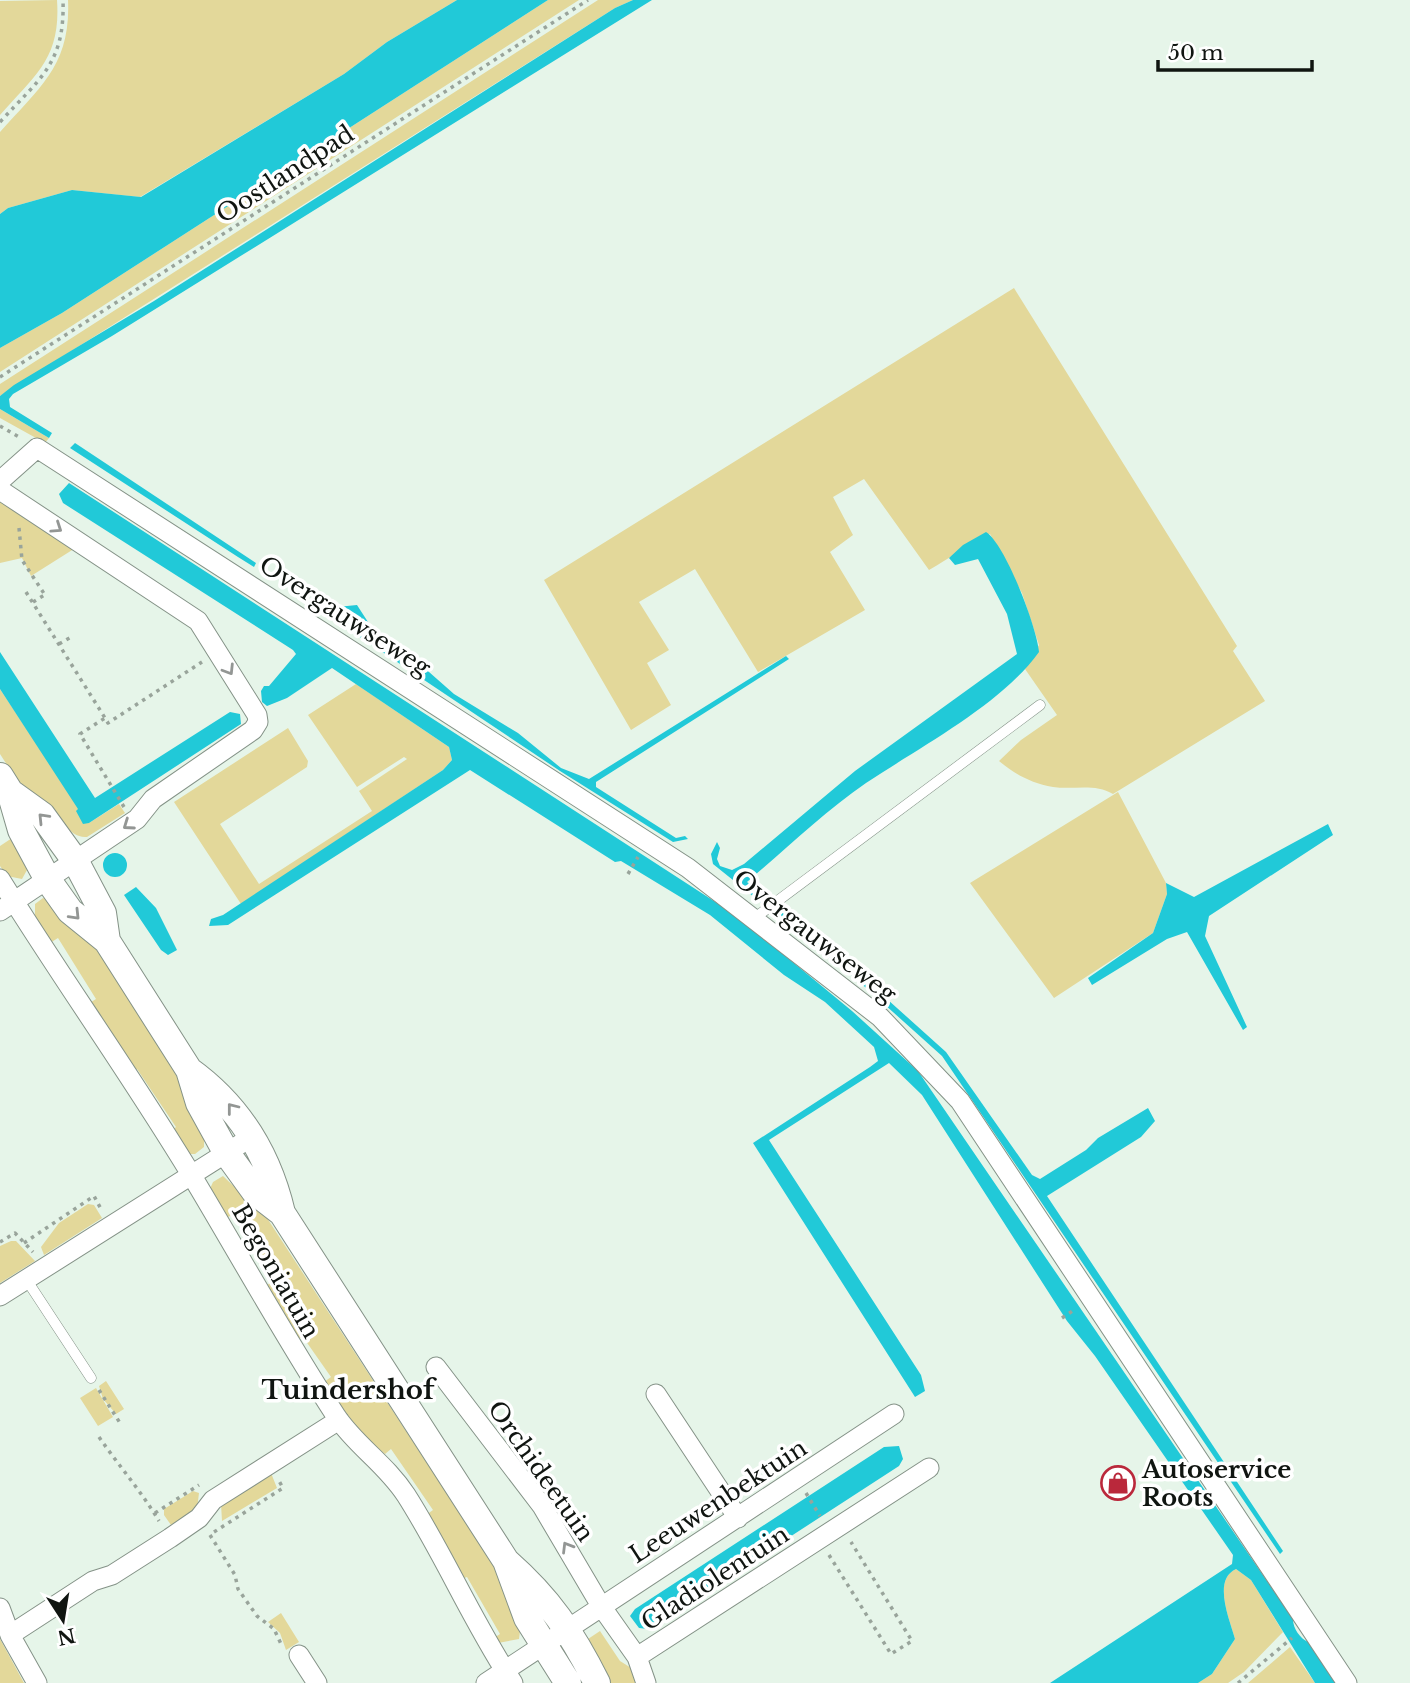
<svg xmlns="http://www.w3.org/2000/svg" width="1410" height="1683" viewBox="0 0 1410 1683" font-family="'Libre Baskerville',serif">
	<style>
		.green { fill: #e3d89a }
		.water { fill: #21c9d8 }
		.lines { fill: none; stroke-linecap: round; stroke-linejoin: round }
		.lane-casing { stroke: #849287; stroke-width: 11 }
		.street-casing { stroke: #849287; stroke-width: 21 }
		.secondary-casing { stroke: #849287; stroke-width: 28 }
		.path { stroke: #99a49b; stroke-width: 3.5; stroke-dasharray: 3.5 5; stroke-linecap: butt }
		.lane { stroke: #fff; stroke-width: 10 }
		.street { stroke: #fff; stroke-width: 19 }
		.secondary { stroke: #fff; stroke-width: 26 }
		.oneway { stroke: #939694 }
		.labels { text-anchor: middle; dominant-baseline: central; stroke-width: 7; stroke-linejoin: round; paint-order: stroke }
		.street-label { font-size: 24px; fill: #101511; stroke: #fff }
		.poi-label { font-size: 24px; font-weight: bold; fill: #101511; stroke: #fff; text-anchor: start }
		.neighbourhood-label { font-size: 26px; font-weight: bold; fill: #101511; stroke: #fff }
	</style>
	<rect width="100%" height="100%" fill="#e6f5e9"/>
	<path class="green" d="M57,0C61,58 36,74 0,115V1Z
		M68,0H457L387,42L344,74L140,197L72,190L8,208L0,214V132C40,87 71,65 68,0Z
		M548,0H579L0,372V348L62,313Z
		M598,0H633L615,8L0,396V384Z
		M1014,288L1237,646L1233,651L1265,701L1113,794C1095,783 1074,790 1053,787C1031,783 1016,775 999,761L1021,740L1057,715L1025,669L1039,645L1022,593L990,534C968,545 950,558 929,570L864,479L833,497L853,535L830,552L865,610L758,672L695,569L639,602L669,650L647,663L671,705L631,730L544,580Z
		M0,409L49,438L45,443L0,418Z
		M0,502L8,504L77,547L31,576L22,558L0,563Z
		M356,684L449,747L452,760L443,770L241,904L174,802L288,728L308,761L307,767L220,824L259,884L372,811L359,791L407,759L404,757L357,787L308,715Z
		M0,689L89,823L119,804L125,813L87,837C70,839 58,815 48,803L42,805L18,782L0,754Z
		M1118,792L1166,883L1167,894L1153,933L1054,998L970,883Z
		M15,836L27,870L22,879L7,876L0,866V846Z
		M43,898L53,902L97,950L177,1074L204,1138V1147L195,1154H188L170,1132L176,1127L137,1069L129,1073L88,1004L96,999L58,938L50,943L35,921V904Z
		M223,1176L267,1218L496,1569L520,1631L519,1639L498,1643L494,1638L500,1634L467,1577L459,1580L426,1515L433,1510L391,1449L385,1454L357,1431L324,1382L331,1377L303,1337L296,1340L264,1287L272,1282L234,1214L226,1218L209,1191L213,1182Z
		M88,1204L94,1205L102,1218L44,1255L41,1247L59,1223Z
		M11,1241H16L35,1261L0,1283V1246Z
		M106,1381L124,1409L116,1414L103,1399L99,1386Z
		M96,1388L113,1417L98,1426L80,1398Z
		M271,1473L277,1488L222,1521L221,1504Z
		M193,1491L199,1493L197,1509L171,1525L164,1515V1509Z
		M1236,1569L1251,1580L1283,1632L1244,1672L1228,1683H1198L1212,1674L1235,1639C1230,1620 1212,1580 1236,1569Z
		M281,1613L299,1642L286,1650L280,1633L268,1622Z
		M600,1631L620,1661L636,1671L638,1683H604L588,1639Z
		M0,1639L24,1683H0Z
		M1290,1647L1315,1683H1248Z"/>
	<path class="water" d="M457,0H548L62,313L0,348V214L8,208L72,190L141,197L344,74L387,42Z
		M633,0H652L112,336L13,394L9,399L10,407L52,433L49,438L0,409V396L14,385L154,301L615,8Z
		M75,443L256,563L254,567L238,557L70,448Z
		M69,483L737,916L852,1011L918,1071L1293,1619C1293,1629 1300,1638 1308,1642L1336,1683H1315L1251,1580L1236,1569C1212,1580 1230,1620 1235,1639L1212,1674L1198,1683H1050L1232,1564L1233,1555L1095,1356L1067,1321L922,1095L889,1063L769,1140L921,1375L925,1391L915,1397L753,1143L870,1067L878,1061L874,1047L825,1002L784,975L710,915L621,861L615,862L470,770L228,925L209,926L211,919L223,915L443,770L452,760L449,747L332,668L287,698L267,706L262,702L261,691L264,686H269L296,654L293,650L63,503L59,494Z
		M986,532C1006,545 1037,628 1039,652C1001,705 920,747 866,783C824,812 786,849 747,882L858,973L946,1052L1032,1175L1040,1179L1086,1150L1098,1138L1148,1108L1155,1121L1141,1137L1047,1196L1283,1551L1280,1554L942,1056L855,978L713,864L711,854L717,842L720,848L717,859L720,866L732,870L744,864L855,771L1017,654L1007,614L978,559L955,565L949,558L963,545Z
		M315,600L327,608L357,605L377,636L388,640L387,650L412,657L454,694L518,733L561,768L589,779L786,656L789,659L596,782V787L676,838L685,836L688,839L673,842L560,771L312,605Z
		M0,652L95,798L230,712L240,714L241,724L89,823L83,824L76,811L78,809L0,689Z
		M1328,824L1333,835L1209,916L1205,936L1247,1027L1243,1030L1187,932L1167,939L1092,985L1088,978L1153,933L1167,894L1166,883L1194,897Z
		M103 865a12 12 0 1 1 24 0a12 12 0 1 1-24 0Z
		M136,887L156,908L177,950L168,955L161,950L124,895Z
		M899,1446L903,1459L899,1466L648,1629L639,1628L630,1616L635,1609L884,1447Z"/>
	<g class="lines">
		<g class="lane-casing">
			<path id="lane" d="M756,917L1040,705
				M26,1279L91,1378"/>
		</g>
		<g class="street-casing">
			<path id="street" d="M37,448L688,868L880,1017L960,1101L1347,1683
				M0,481L37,448
				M0,490L198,621L257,715L258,722L253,730L153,799L137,819L0,911
				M0,879C62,979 131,1075 192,1176C240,1256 285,1338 336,1416C356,1446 385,1463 406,1495C445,1556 473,1623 513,1683
				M0,1296L253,1136
				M436,1367L542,1506L601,1606L637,1657L646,1683
				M656,1394L738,1518
				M0,1608L10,1635L37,1683
				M10,1635L93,1581L112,1575L170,1538L199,1518L213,1500L339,1420
				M299,1655L317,1683
				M637,1657L929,1468
				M486,1683L894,1414"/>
		</g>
		<g class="secondary-casing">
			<path id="secondary" d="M0,776L10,792L21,830L48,880L70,911L107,941L189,1070L199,1103L226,1152L255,1192L282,1213
				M10,792L42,815L76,862L103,913L107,941
				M189,1070C239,1106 268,1153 282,1213L506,1561L527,1618L568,1683
				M507,1562C549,1599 572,1633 597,1683"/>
		</g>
		<path class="path" d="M0,122C40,78 65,64 63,0
			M0,377L588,0
			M0,426L19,437
			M19,528L22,560L45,595
			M26,592L105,718
			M33,602L46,594
			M59,644L73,636
			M124,807L80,734L105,718L108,723L202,662
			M628,874L638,857
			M0,1242L15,1233L33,1252
			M24,1243L94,1196L101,1209
			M1062,1318L1074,1310
			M99,1390L120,1423
			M99,1437C119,1466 141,1491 159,1521
			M806,1493L820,1516
			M155,1513L199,1485
			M214,1532L283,1488L279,1481
			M210,1535L235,1575L238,1589L257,1616L274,1629L282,1646
			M829,1555L891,1654L912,1641L851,1542
			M1238,1683L1292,1638"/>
		<use href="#lane" class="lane"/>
		<use href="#street" class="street"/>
		<use href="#secondary" class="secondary"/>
	</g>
	<defs><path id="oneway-chevron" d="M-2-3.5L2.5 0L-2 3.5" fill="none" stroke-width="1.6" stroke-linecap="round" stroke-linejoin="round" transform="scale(1.75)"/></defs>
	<g class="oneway">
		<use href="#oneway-chevron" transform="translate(57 528) rotate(34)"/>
		<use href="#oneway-chevron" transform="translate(229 670) rotate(58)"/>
		<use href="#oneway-chevron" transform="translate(43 818) rotate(-134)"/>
		<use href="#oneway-chevron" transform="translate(128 825) rotate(145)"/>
		<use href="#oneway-chevron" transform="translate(75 915) rotate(46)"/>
		<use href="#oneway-chevron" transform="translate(232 1108) rotate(-128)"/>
		<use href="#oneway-chevron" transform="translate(567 1547) rotate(-121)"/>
	</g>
	<defs>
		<g id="shop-ring" transform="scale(1.75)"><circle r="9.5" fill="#fff" stroke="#ba283b" stroke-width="1.5"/><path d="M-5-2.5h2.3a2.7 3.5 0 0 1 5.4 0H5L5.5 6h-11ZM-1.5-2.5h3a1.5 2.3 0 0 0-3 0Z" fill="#ba283b"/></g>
	</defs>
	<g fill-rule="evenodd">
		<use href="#shop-ring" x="1118" y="1483"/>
	</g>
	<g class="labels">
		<g class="street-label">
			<text transform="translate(285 174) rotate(-33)">Oostlandpad</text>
			<text transform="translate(345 616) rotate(33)">Overgauwseweg</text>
			<text transform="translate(815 936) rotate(38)">Overgauwseweg</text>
			<text transform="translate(276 1271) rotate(60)">Begoniatuin</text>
			<text transform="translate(541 1471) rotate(55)">Orchideetuin</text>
			<text transform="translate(718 1501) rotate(-33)">Leeuwenbektuin</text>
			<text transform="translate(715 1578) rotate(-33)">Gladiolentuin</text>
		</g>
		<g class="poi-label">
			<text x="1142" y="1469">Autoservice<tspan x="1142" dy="28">Roots</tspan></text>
		</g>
		<g class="neighbourhood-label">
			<text x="348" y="1390">Tuindershof</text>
		</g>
	</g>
	<g transform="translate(63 1620) rotate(168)" stroke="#ffffff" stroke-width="5" paint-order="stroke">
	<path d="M0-5L12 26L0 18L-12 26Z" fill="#101511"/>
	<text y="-10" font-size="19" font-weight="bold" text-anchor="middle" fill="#101511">N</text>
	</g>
	<path d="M1158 60v10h154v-10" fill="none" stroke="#101511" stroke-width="3.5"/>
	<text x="1168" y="60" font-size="21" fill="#101511" stroke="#ffffff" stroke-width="5" paint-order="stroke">50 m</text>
</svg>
